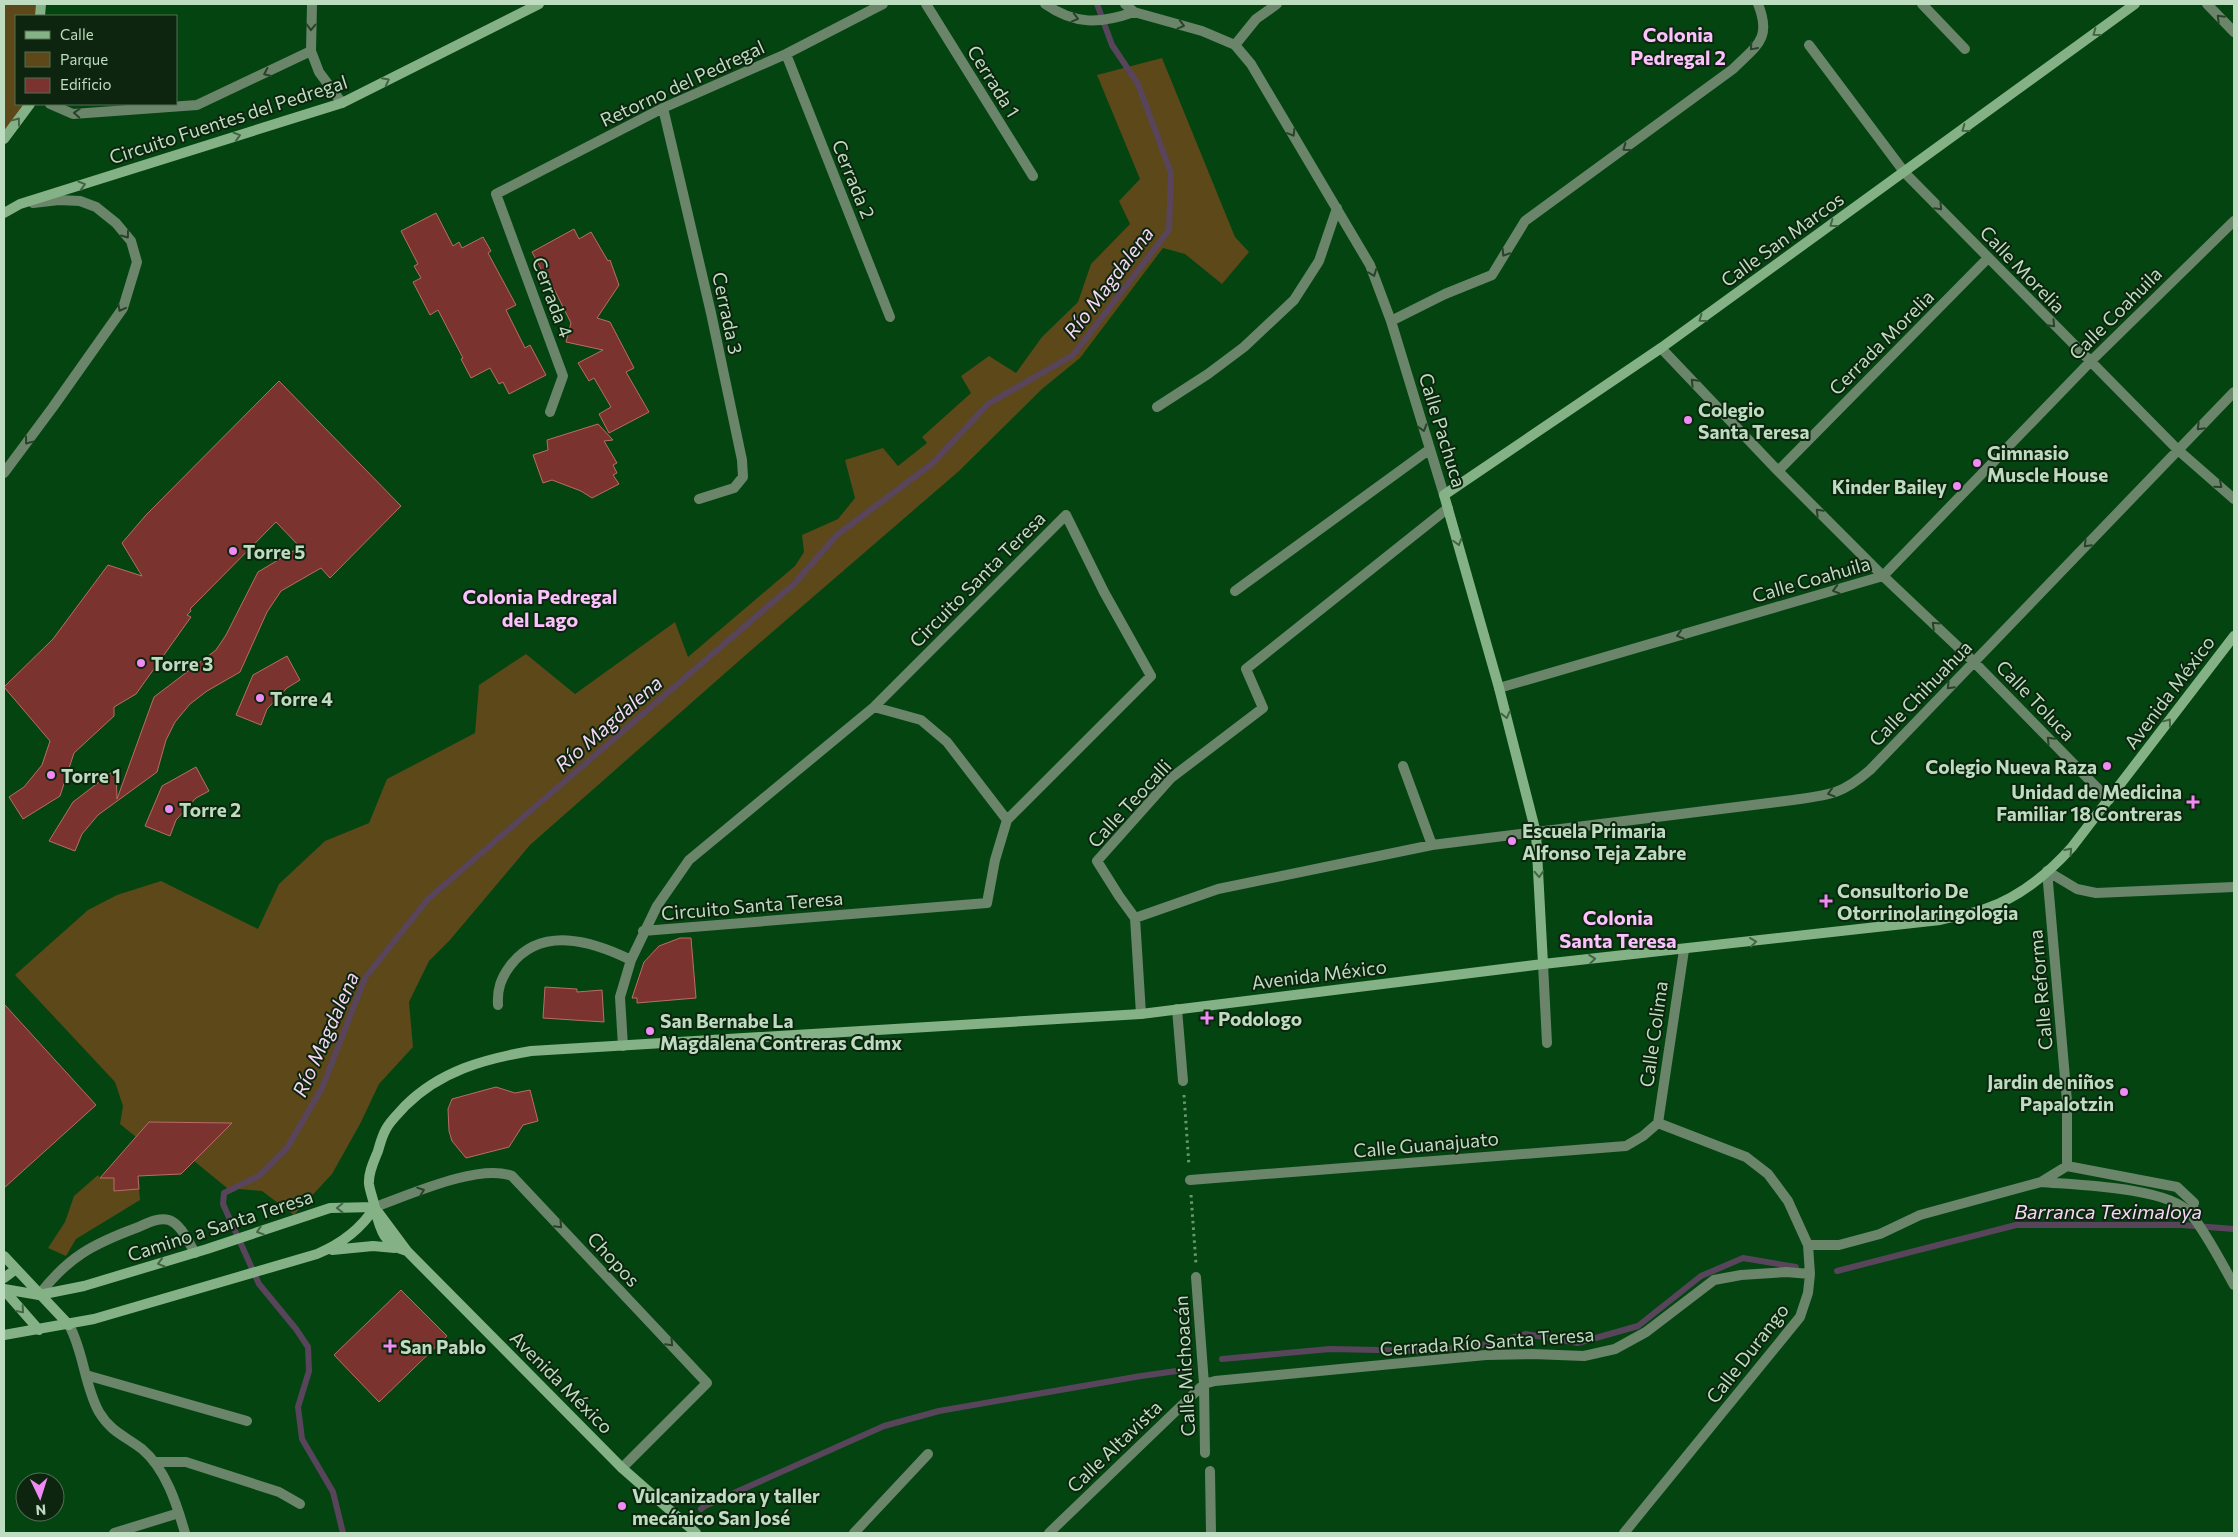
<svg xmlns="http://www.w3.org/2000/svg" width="2238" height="1537" viewBox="0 0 2238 1537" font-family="Commissioner,sans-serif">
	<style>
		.green { fill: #5c4819 }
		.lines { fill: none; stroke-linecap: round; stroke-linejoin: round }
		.stream { stroke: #59455b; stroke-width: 6 }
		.building { fill: #7b332f; stroke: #bb6c66 }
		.path { stroke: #699770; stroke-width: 3; stroke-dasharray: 2.5 4; stroke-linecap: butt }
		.lane { stroke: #6a856a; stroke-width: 10 }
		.street { stroke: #6a856a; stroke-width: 10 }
		.secondary { stroke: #85b186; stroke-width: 10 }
		.oneway { stroke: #29422a }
		.oneway2 { stroke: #436445 }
		.poi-dot { fill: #f08bf5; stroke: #0d250f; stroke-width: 2 }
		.labels { text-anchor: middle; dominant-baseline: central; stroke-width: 4; stroke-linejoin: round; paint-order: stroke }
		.street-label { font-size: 19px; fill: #bedcbf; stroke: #0d250f }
		.poi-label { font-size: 19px; font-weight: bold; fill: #bedcbf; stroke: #0d250f; text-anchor: start }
		.neighbourhood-label { font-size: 20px; font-weight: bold; fill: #fbc2fd; stroke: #0d250f }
		.water-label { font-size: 20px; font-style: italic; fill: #f7d6f7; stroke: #0d250f }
	</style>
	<rect width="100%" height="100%" fill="#034411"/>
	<path class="green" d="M4,4H40L39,16H16V104H30L4,139Z
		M1162,58L1235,237L1249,252L1222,284L1185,254L1163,248L1080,358L1042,389L959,471L748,653L530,845L450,940L429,961L409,1002L413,1047L379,1084L360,1124L332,1174L294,1215L262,1191L227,1188L194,1161L231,1123L149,1122L136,1137L120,1124L123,1106L115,1082L15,975L88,910L117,895L161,881L258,929L279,884L325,841L369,823L387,779L475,733L479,685L526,654L575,694L675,622L688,657L795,566L804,552L802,535L838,519L855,498L845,460L883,448L898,466L927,443L922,437L971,393L961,376L989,356L1016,373L1042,337L1078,302L1091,264L1130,224L1119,201L1140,179L1097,75Z
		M98,1175L100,1178H114L115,1191L139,1189L140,1200L76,1239L66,1256L48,1248L65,1222L74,1196Z"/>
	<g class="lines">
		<path class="stream" d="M1837,1271L2016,1225H2182L2234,1229
			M1222,1359L1330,1349L1427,1351L1489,1344L1526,1334L1578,1343L1638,1326L1701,1276L1743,1258L1796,1267
			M701,1509L705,1506L884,1426L939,1411L1141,1376L1191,1369
			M343,1533L333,1492L302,1439L298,1407L309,1371L308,1347L296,1329L259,1284L223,1204L224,1193L259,1176L287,1148L322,1088L365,978L428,899L794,584L837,535L933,463L988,404L1073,355L1169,230L1171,173L1138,84L1112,45L1097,4"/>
	</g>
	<path class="building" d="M436,213L453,246L459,242L462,248L483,237L491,251L488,253L516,305L506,310L525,348L530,345L546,375L509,394L503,382L499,384L490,368L471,378L461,359L463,358L438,310L430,315L413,282L421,278L414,266L418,264L401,231Z
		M574,229L579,239L591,232L608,261L610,260L619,285L597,318L610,322L634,368L626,372L649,412L609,433L599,414L611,407L594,378L589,381L578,363L603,350L566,342L571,323L549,279L547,280L532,252Z
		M279,381L401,506L330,578L321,568L281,591L267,612L240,672L207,691L190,704L175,722L166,740L157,772L98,815L82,834L75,851L49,841L73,802L116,769L117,799L154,697L216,650L226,635L258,572L300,547L276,522L190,609L191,611L187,615L191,617L136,694L114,707V716L74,753L60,796L23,819L9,797L24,787L42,765L50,741L4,687L53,639L108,565L142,576L122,543L146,515Z
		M598,424L613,440L604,441L617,463L613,465L617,473L613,475L619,484L592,498L581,491L552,480L543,483L533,455L548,450L547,440Z
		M287,656L300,680L287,688L267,709L261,725L236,715L253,675Z
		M196,767L209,791L196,798L176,820L170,836L145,826L162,786Z
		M680,938H691L696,998L637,1003V998H632L644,962L659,946Z
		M545,987L577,989V992L602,990L604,1022L543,1018Z
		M4,1004L96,1105L4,1188Z
		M496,1087L515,1093L530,1090L538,1121L523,1125L509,1147L466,1158L452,1141L449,1131L448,1109L452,1099Z
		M149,1122L232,1123L181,1174L138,1176L139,1189L114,1191V1178H100Z
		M401,1290L447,1336L379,1402L334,1355Z"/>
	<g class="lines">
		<path class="path" d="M1184,1095L1189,1166
			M1191,1195L1196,1264"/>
		<path class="lane" d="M1922,4L1965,49
			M1543,964L1547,1043
			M39,1295C68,1257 93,1244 136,1228C146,1224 158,1217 169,1220C181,1224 189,1243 195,1253
			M69,1325C84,1352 84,1385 99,1412C111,1432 125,1436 142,1449C166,1469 177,1505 185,1533
			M86,1375L247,1421
			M154,1462H186L279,1492L300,1504
			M114,1533L179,1513"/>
		<path class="street" d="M312,4L311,51L319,72L342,103
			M926,4L1033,176
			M1045,4C1075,25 1100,24 1134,12
			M1125,4L1134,12L1202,31L1235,45L1251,64L1370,265L1391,321L1444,495
			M2207,4L2234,32
			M1235,45L1256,19L1277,4
			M1809,45L1905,173L2178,450L2234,499
			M786,54L890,317
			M50,104L73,114L197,105L311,51
			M663,108L711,313L742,460L743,477L734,488L699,499
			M1391,321L1445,294L1492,275L1525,221L1733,69C1757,45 1772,39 1758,4
			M1661,348L1778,471L1883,576L1974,662L2109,800
			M1157,407L1208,374L1244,347L1294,300L1319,261L1337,208
			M550,412L563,376L496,194L663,108L786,54L883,4
			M1778,471L1988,258
			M4,473L53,407L123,308L137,262L131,241L116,223L96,207L80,201L59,200L33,203
			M1235,591L1430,449
			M1499,688L1883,576L2090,362L2234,221
			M874,707L921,720L947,742L1007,820
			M1403,766L1432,845
			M2047,871L2067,1101V1166
			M2047,871L2077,889L2096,893L2234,887
			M1135,918L1218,889L1432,845L1793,800C1829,795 1841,795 1870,770L2234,392
			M1135,918L1119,896L1097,861L1171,778L1263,708L1246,669L1448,508
			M1135,918L1141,1014
			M498,1005C497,989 501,978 510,966C541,925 592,941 631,960
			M1177,1009L1183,1081
			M623,1046L620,997L631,960L657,906L689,860L874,707L1066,515L1104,592L1151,676L1007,820L995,860L987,903L643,931
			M1658,1123L1684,950
			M1190,1180L1626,1146L1643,1136L1658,1123
			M2041,1182C2076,1185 2168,1187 2190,1213C2207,1234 2221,1262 2234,1285
			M375,1207C409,1195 479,1163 512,1176L707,1383L622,1468
			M1808,1245H1839L1880,1234L1920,1215L2041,1182L2067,1166L2177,1187L2194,1203L2189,1212
			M1196,1277L1204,1384L1205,1453
			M1210,1471L1211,1533
			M854,1533L928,1454
			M1049,1533L1204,1384L1215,1381L1486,1355L1532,1354L1584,1356L1615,1349L1646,1332L1714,1280L1741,1275L1786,1272L1810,1274
			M1624,1533L1800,1317L1808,1293L1810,1274L1808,1245L1788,1201L1768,1174L1746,1157L1658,1123"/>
		<path class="secondary" d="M40,16L41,4
			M4,139L30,104
			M4,213L20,204L342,103L539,4
			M1543,964L1536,833L1499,688L1444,495L1661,348L2135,4
			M378,1212L407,1251L622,1468L696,1533
			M332,1250L373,1246L395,1248
			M407,1251C385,1246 380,1230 375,1209C374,1201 370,1192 369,1184C368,1173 374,1161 378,1151C380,1144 382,1136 386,1129C390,1121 399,1113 405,1106C440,1071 484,1059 531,1051L1141,1014L1543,964L1940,920C1955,916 1971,914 1985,909C2020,897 2048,874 2072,847L2234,636
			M4,1256L69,1325
			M4,1278L16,1269
			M4,1289L39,1295L84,1286L207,1249L330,1208L375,1207
			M4,1290L39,1330
			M4,1335L94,1319L317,1254C341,1244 361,1229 375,1207"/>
	</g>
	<defs><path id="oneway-chevron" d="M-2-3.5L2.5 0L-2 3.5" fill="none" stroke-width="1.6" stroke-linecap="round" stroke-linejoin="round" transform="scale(1.25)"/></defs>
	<g class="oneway">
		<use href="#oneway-chevron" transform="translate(1075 18) rotate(15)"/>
		<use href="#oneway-chevron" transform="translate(2220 18) rotate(-135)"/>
		<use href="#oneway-chevron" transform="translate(1181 25) rotate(15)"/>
		<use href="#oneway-chevron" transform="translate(311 27) rotate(91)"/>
		<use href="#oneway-chevron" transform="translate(1753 47) rotate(131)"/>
		<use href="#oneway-chevron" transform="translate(267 73) rotate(155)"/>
		<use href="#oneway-chevron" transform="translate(77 113) rotate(-177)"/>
		<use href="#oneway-chevron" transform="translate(1292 133) rotate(59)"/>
		<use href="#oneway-chevron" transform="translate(1626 148) rotate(144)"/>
		<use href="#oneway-chevron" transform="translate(1939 207) rotate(46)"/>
		<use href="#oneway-chevron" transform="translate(126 235) rotate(54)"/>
		<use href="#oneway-chevron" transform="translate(1505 253) rotate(122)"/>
		<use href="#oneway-chevron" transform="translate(1373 273) rotate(69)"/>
		<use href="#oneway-chevron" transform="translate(121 308) rotate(118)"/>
		<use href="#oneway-chevron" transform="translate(2052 324) rotate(46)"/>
		<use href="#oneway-chevron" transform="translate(1694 382) rotate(-134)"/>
		<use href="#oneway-chevron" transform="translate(2200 427) rotate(135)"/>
		<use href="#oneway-chevron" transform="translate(1423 428) rotate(73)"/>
		<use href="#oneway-chevron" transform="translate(28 441) rotate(127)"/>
		<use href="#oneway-chevron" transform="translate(2219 485) rotate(41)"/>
		<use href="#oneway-chevron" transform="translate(1819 512) rotate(-135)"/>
		<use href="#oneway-chevron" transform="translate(2087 544) rotate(134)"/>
		<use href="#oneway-chevron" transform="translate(1836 590) rotate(164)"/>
		<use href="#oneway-chevron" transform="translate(1935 625) rotate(-137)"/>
		<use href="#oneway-chevron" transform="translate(1680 635) rotate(164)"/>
		<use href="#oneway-chevron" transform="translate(1950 686) rotate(134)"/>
		<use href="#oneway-chevron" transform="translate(2050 740) rotate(-134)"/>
		<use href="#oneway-chevron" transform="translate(1831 793) rotate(164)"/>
		<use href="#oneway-chevron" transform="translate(421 1191) rotate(-19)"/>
		<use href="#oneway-chevron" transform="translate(559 1225) rotate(47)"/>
		<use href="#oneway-chevron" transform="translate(670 1343) rotate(47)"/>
	</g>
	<g class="oneway2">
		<use href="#oneway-chevron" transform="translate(2096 33) rotate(144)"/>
		<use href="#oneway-chevron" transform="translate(386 81) rotate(-27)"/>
		<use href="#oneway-chevron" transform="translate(17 121) rotate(-53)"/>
		<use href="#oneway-chevron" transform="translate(1965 129) rotate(144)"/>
		<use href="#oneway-chevron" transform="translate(237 136) rotate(-17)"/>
		<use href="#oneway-chevron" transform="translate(82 185) rotate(-17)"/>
		<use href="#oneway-chevron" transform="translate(1833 224) rotate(144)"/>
		<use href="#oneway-chevron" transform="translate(1702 319) rotate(144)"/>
		<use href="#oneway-chevron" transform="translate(1458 542) rotate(74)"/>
		<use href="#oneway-chevron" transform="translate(1506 715) rotate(76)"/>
		<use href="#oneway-chevron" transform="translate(2168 722) rotate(-53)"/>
		<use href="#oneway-chevron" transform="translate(2069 851) rotate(-48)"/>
		<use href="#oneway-chevron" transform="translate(1539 874) rotate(87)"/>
		<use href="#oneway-chevron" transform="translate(1753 942) rotate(-7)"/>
		<use href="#oneway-chevron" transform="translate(1592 959) rotate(-6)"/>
		<use href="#oneway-chevron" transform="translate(340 1208) rotate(179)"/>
		<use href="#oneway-chevron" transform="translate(260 1231) rotate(161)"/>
		<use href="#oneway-chevron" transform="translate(161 1263) rotate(163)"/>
		<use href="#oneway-chevron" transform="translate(21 1310) rotate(49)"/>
	</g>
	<g class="poi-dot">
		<circle cx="1688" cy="420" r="5"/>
		<circle cx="1977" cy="463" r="5"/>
		<circle cx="1957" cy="486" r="5"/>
		<circle cx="233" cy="551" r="5"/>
		<circle cx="141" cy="663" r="5"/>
		<circle cx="260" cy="698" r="5"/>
		<circle cx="2107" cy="766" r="5"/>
		<circle cx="51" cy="775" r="5"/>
		<path d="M2190.5 794.5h5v5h5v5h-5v5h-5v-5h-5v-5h5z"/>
		<circle cx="169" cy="809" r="5"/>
		<circle cx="1512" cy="841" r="5"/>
		<path d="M1823.5 893.5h5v5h5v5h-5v5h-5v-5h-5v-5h5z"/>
		<path d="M1204.5 1010.5h5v5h5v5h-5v5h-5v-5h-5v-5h5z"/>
		<circle cx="650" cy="1031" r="5"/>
		<circle cx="2124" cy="1092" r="5"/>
		<path d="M387.5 1338.5h5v5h5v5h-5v5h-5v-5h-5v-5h5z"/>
		<circle cx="622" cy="1506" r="5"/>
	</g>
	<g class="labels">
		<g class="street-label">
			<text transform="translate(994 81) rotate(58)">Cerrada 1</text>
			<text transform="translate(682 83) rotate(-25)">Retorno del Pedregal</text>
			<text transform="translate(228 119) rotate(-18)">Circuito Fuentes del Pedregal</text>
			<text transform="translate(854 179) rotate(68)">Cerrada 2</text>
			<text transform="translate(1782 239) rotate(-36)">Calle San Marcos</text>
			<text transform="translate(2023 269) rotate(46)">Calle Morelia</text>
			<text transform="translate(553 297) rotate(70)">Cerrada 4</text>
			<text transform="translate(728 313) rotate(78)">Cerrada 3</text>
			<text transform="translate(2115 313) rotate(-45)">Calle Coahuila</text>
			<text transform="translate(1881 342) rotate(-45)">Cerrada Morelia</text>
			<text transform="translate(1443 430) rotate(73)">Calle Pachuca</text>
			<text transform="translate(977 579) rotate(-45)">Circuito Santa Teresa</text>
			<text transform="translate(1811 579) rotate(-16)">Calle Coahuila</text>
			<text transform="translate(2169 692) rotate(-53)">Avenida México</text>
			<text transform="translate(1920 693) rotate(-46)">Calle Chihuahua</text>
			<text transform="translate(2036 700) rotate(46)">Calle Toluca</text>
			<text transform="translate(1129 803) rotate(-47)">Calle Teocalli</text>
			<text transform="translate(752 905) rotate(-5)">Circuito Santa Teresa</text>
			<text transform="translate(1319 974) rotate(-7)">Avenida México</text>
			<text transform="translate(2040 990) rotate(-95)">Calle Reforma</text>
			<text transform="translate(1653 1034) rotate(-82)">Calle Colima</text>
			<text transform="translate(1426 1144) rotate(-5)">Calle Guanajuato</text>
			<text transform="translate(220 1225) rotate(-18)">Camino a Santa Teresa</text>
			<text transform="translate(614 1259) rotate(47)">Chopos</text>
			<text transform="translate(1487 1341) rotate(-4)">Cerrada Río Santa Teresa</text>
			<text transform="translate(1747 1353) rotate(-52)">Calle Durango</text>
			<text transform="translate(1184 1366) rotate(-93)">Calle Michoacán</text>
			<text transform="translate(562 1382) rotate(45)">Avenida México</text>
			<text transform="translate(1114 1446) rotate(-44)">Calle Altavista</text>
		</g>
		<g class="poi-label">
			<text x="1698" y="409">Colegio<tspan x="1698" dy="22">Santa Teresa</tspan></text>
			<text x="1987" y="452">Gimnasio<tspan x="1987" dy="22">Muscle House</tspan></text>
			<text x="1947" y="486" text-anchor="end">Kinder Bailey</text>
			<text x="243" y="551">Torre 5</text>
			<text x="151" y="663">Torre 3</text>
			<text x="270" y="698">Torre 4</text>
			<text x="2097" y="766" text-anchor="end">Colegio Nueva Raza</text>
			<text x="61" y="775">Torre 1</text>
			<text x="2182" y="791" text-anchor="end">Unidad de Medicina<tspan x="2182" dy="22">Familiar 18 Contreras</tspan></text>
			<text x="179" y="809">Torre 2</text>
			<text x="1522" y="830">Escuela Primaria<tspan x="1522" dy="22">Alfonso Teja Zabre</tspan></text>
			<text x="1837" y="890">Consultorio De<tspan x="1837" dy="22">Otorrinolaringologia</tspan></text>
			<text x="1218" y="1018">Podologo</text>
			<text x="660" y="1020">San Bernabe La<tspan x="660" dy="22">Magdalena Contreras Cdmx</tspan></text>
			<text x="2114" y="1081" text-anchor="end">Jardin de niños<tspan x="2114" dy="22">Papalotzin</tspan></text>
			<text x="400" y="1346">San Pablo</text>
			<text x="632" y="1495">Vulcanizadora y taller<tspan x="632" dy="22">mecánico San José</tspan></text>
		</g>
		<g class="neighbourhood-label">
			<text x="1678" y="34">Colonia<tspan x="1678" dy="23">Pedregal 2</tspan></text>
			<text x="540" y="596">Colonia Pedregal<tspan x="540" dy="23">del Lago</tspan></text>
			<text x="1618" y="917">Colonia<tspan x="1618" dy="23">Santa Teresa</tspan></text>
		</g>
		<g class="water-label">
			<text transform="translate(1108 282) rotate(-53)">Río Magdalena</text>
			<text transform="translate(608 723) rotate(-41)">Río Magdalena</text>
			<text transform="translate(325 1034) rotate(-66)">Río Magdalena</text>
			<text x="2108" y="1211">Barranca Teximaloya</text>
		</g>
	</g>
	<rect width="2238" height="1537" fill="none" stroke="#bedcbf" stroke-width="10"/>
	<rect x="15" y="15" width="162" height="90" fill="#0d250f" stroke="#546e55"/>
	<rect x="25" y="31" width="25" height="8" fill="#85b186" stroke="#546e55"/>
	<text x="60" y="40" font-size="15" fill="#bedcbf">Calle</text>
	<rect x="25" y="52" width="25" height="15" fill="#5c4819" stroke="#546e55"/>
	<text x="60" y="65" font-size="15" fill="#bedcbf">Parque</text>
	<rect x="25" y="78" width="25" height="15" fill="#7b332f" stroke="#546e55"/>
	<text x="60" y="90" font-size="15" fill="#bedcbf">Edificio</text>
	<g transform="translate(40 1497) rotate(176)"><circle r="24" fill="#0d250f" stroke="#546e55"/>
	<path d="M0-4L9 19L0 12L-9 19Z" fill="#f08bf5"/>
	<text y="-8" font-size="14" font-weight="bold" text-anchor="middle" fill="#bedcbf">N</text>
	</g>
</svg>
